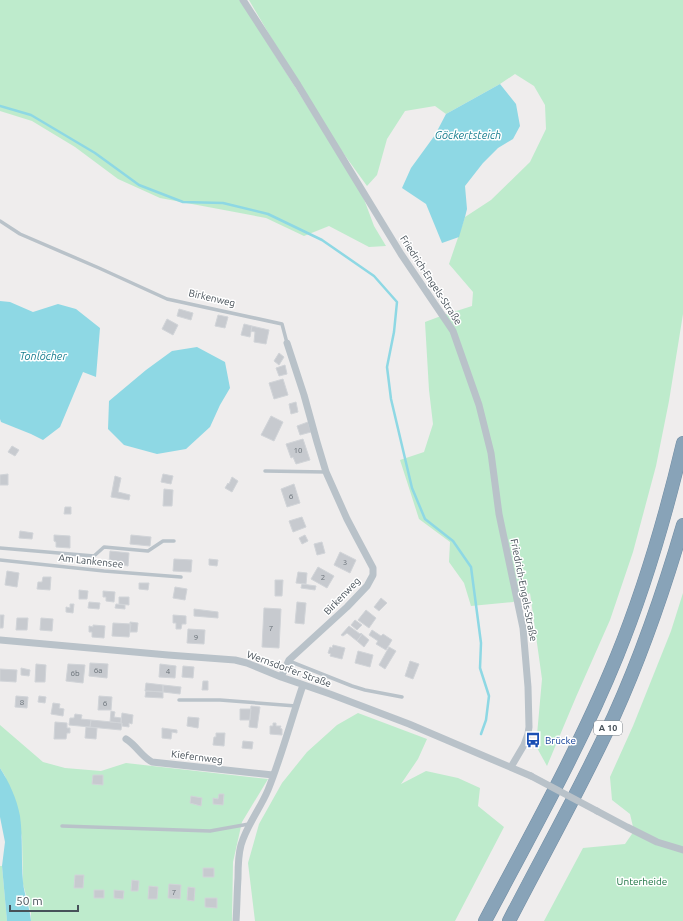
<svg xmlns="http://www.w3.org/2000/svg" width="683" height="921" viewBox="0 0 683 921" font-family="Ubuntu,sans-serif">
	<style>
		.green { fill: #beebcc }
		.water { fill: #8ed8e4 }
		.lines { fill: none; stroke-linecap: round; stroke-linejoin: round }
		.stream { stroke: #8ed8e4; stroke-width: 2.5 }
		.building { fill: #c7cacf; stroke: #d1d4d8 }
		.highway-casing { stroke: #738ea4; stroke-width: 14 }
		.lane { stroke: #b9c2c9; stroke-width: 3.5 }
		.street { stroke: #b9c2c9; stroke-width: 7 }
		.highway { stroke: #88a3b8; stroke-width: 13 }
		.street-bridge { stroke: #b9c2c9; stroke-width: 7 }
		.labels { text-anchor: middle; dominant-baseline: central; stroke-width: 3; stroke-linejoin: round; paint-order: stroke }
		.number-label { font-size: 8px; fill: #676f76 }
		.shield { fill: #fff; stroke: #7e858b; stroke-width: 1 }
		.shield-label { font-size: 9px; font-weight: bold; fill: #475159 }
		.street-label { font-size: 10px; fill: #475159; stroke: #fff }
		.transit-label { font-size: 10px; fill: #164399; stroke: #fff; text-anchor: start }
		.park-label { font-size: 10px; fill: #1d7443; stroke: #fff }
		.water-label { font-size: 11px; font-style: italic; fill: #167d8e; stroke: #fff }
	</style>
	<rect width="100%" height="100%" fill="#efeded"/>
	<path class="green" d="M0,0H240L361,191L374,226L386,246L369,247L329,226L304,236L266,218L160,198L118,179L75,147L32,121L0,111Z
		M249,0H683V314L669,401L656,466L633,552L610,620L576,697L547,766L536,746L542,679L530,593L513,602L471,606L464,583L449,562L450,542L419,519L400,460L424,452L433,424L429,390L425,322L441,316L472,306L473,292L449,264L465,217L491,200L530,162L546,129L545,105L534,86L515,74L500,84L446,114L435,106L405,111L387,139L377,175L367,186L320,121Z
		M683,593V921H544L583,848L625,844L634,831L630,814L612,800L610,777L633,726L671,631Z
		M358,713L427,739L418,759L401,784L426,771L458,778L480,788L478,806L504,827L455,921H255L248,863L259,824L282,783L307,752L337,725Z
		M0,725L43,762L65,768L101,771L126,763L268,779L242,822L233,862L232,921H31V913L23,884L22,837L5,776L0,768Z
		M0,866H2L7,921H0Z"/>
	<path class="water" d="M500,84L516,104L520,126L513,139L498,148L483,163L465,186L467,209L465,217L459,237L442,243L426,204L402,188L411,168L435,135L446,114Z
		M0,301L10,302L33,312L58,304L76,309L100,328L96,377L83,372L60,427L43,440L31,434L1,422L0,419Z
		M197,347L225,362L230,388L220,405L210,427L186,449L157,454L124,445L108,429L109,401L146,370L172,351Z
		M0,768C9,782 17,799 20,816C23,838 21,860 23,882C24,895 30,907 31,921H7L2,866L5,842L0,817Z"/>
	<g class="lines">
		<path class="stream" d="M0,106L31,115L95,153L139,185L183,202L223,203L268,214L322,240L374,276L397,302L394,332L387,367L391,399L412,488L425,519L453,541L471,567L481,643L480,668L489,696L486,720L481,734"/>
	</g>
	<path class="building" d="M179,309L193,313L191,320L177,316Z
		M218,315L228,317L225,328L215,326Z
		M167,319L178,325L173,335L162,329Z
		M244,324L252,326L250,337L241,335Z
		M252,326L269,330L266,344L254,342L255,332L251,331Z
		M279,353L284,357L279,365L274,361Z
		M285,365L287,374L279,376L276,368Z
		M283,379L288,395L274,399L269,383Z
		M296,402L298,412L291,414L289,404Z
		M271,416L283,422L274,441L261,435Z
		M308,422L311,432L300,435L297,426Z
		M303,439L310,460L296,464L293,457L291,458L286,444Z
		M12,446L19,450L15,456L8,452Z
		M8,474V485H0V475Z
		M163,474L173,476L171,484L161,482Z
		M115,476L121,478L118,492L130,495L129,500L111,497Z
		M232,477L238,481L232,492L225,488L228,483L229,484Z
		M294,484L300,503L287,507L281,489Z
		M164,489L173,490L172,506H163Z
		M65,507H71V514H64Z
		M302,517L306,527L293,532L289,521Z
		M20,531L33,533L32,539L19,538Z
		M54,535L70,536V548L56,547V542L54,541Z
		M131,535L151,537L150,546L130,544Z
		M305,535L308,541L302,544L299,538Z
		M322,542L325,553L317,555L314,544Z
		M110,551L129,553L128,566L109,563Z
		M340,552L356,560L350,573L334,565Z
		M174,559L192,560L191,572L173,571Z
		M209,559L218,560L217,566L209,565Z
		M318,567L334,576L327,588L311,579Z
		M7,571L19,573L17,587L5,585Z
		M298,572L307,573L306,584L296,583Z
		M43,577H51L50,590L37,589L38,582H42Z
		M275,580H283L282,596H275Z
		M139,583H149L148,590L139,589Z
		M302,584L316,586L315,590L301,588Z
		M175,587L187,589L185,600L173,598Z
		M79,590L88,591L87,599H79Z
		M103,591L115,592L114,602L106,601V597H103Z
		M119,597H129V605L119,604Z
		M381,598L387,603L379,611L374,607Z
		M89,602L100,603L99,609L88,608Z
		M297,602L306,603L304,624L295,623Z
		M70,604H74L73,613L66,612V607L70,608Z
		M116,604L125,605V609L115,608Z
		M264,608L281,609L279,648L262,647Z
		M194,609L218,612V618L194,616Z
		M366,610L376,618L369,628L358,620Z
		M0,615H4L3,628H0Z
		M173,615L186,616V624H182L181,629H176V623H173Z
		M17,618H28L27,630H16Z
		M41,618L53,619L52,631L40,630Z
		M355,620L362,625L357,630L351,625Z
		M130,622L138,623L137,632H130Z
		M113,623L131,624L129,637L112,636Z
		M93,625L105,626L104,638L92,637V632H89V626L93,627Z
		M349,626L360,634L361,633L362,634L357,641L347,633L343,636L341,635Z
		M188,629L205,630L204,644L187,643Z
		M372,630L381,636L383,634L392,640L386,650L376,644L378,641L369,635Z
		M362,634L369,640L364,647L357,641Z
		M333,645L345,648L342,659L330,656L331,654L328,653L330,647L332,648Z
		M389,647L396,651L385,669L379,665Z
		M358,651L373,655L370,667L355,663Z
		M410,661L419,664L413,679L405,676Z
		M90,663L108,664L107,678L89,676Z
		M36,664L46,665L45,682H35Z
		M68,664L85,665L83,683L66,681Z
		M160,664L176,666L175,678L159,677Z
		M183,666L194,667L193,678L182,677Z
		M21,668L30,670L29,676L21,675Z
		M0,669L17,670L16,682L0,681Z
		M203,681H208V690H202Z
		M146,683L163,685V692L145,691Z
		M163,685L181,687L180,694L163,692Z
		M146,691L163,692V698L145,697Z
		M16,696L28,697L27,708L15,707Z
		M39,696L46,697L45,703L38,702Z
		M99,696L112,697L111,710H98Z
		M53,703L60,704L59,708L64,709L63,716L51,714Z
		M251,706L260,707L257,728L249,727Z
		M240,709H251L250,720H240Z
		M111,711L115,712L114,717L121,718V723L110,722Z
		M122,713L133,715L132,724L129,723V727L122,726V723H121Z
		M75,714L82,715L81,719L91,720L90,727L69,725L70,718H74Z
		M188,717L199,718L198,728L187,726Z
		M91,720L122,723L121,730L90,727Z
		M55,722L67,723V728H70V733H67L66,739H54Z
		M273,723H276V726H281L280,728L282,729V735L270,734V726H273Z
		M86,727L97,728L96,739L85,738Z
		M162,728L177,730V733L172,732L171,739L162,738Z
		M216,733H225L224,746L213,745L214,737H216Z
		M243,741L253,742L252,749L242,748Z
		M93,775H103V785L92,784Z
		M219,794H224L223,805L213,804V798L218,799Z
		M191,796L202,798L201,806L190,803Z
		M203,868H214V877H203Z
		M75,875H84L83,888H74Z
		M132,880L139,881L138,891H131Z
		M169,884L181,885L180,899L168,898Z
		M149,886L158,887L157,899H148Z
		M188,887L195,888L194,901L187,900Z
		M94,890H104V898H94Z
		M114,890L124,891L123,899L114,898Z
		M205,898H217V908L205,907Z"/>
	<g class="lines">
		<g class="highway-casing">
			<path id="highway" d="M485,921C531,834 580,747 617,656C645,587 666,515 683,443
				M509,921C544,853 582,786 614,716C642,654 664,590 683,525"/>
		</g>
		<path class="lane" d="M0,221L20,234L99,268L167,299L282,324L287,343
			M265,471L326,472
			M0,548L94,556L104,547L148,551L163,541H174
			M0,560L104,571L181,577
			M289,661L352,686L365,690L402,697
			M179,700H220L296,706
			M62,826L210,831L249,824"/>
		<path class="street" d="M243,0L298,85L401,254L453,331L479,405L491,453L499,514L523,628L528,687L529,727L528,734L524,745L511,767
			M0,640L168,655L235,660L247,663L281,677L330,694L409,724L531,776
			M281,677L289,660L347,607L367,586L373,575V568L357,538L347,519L326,472L317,442L304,395L287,343
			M126,739C137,746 141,756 152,762L273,775
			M597,811L627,827L657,842L683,850
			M236,921C237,907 237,892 238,878C238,867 238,856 241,845C247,825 260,809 268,790C282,755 291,720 303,685"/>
		<use href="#highway" class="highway"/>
		<path class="street-bridge" d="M531,776L597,811"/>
	</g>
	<defs>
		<g id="bus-bare" transform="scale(1.2)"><path d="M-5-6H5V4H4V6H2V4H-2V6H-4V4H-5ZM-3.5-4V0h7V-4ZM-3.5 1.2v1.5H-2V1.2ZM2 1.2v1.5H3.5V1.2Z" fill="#1a4fb4" stroke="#fff" stroke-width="2.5" paint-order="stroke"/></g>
	</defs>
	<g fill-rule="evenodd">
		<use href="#bus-bare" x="533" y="740"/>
	</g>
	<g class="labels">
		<g class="number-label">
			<text x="298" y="450">10</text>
			<text x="291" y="496">6</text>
			<text x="345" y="562">3</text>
			<text x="323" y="577">2</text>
			<text x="271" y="628">7</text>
			<text x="196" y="637">9</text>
			<text x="98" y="670">6a</text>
			<text x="168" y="671">4</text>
			<text x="75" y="673">6b</text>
			<text x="22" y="702">8</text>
			<text x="105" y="703">6</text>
			<text x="174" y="892">7</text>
		</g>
		<rect class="shield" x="594" y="721" width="28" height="14" rx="3"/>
		<g class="shield-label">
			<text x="608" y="728">A 10</text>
		</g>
		<g class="street-label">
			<text transform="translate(431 280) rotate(57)">Friedrich-Engels-Straße</text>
			<text transform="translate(212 298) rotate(13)">Birkenweg</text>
			<text transform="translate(91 561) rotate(6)">Am Lankensee</text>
			<text transform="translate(524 590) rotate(79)">Friedrich-Engels-Straße</text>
			<text transform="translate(342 596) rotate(-46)">Birkenweg</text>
			<text transform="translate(289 669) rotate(20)">Wernsdorfer Straße</text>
			<text transform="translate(197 757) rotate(7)">Kiefernweg</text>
		</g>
		<g class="transit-label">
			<text x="545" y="740">Brücke</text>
		</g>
		<g class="park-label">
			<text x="642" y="881">Unterheide</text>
		</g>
		<g class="water-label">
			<text x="468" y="135">Göckertsteich</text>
			<text x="43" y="356">Tonlöcher</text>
		</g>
	</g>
	<path d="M10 905v6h68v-6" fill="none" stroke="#475159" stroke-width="2"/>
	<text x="16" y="905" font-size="12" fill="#475159" stroke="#ffffff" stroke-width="3" paint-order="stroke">50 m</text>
</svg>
